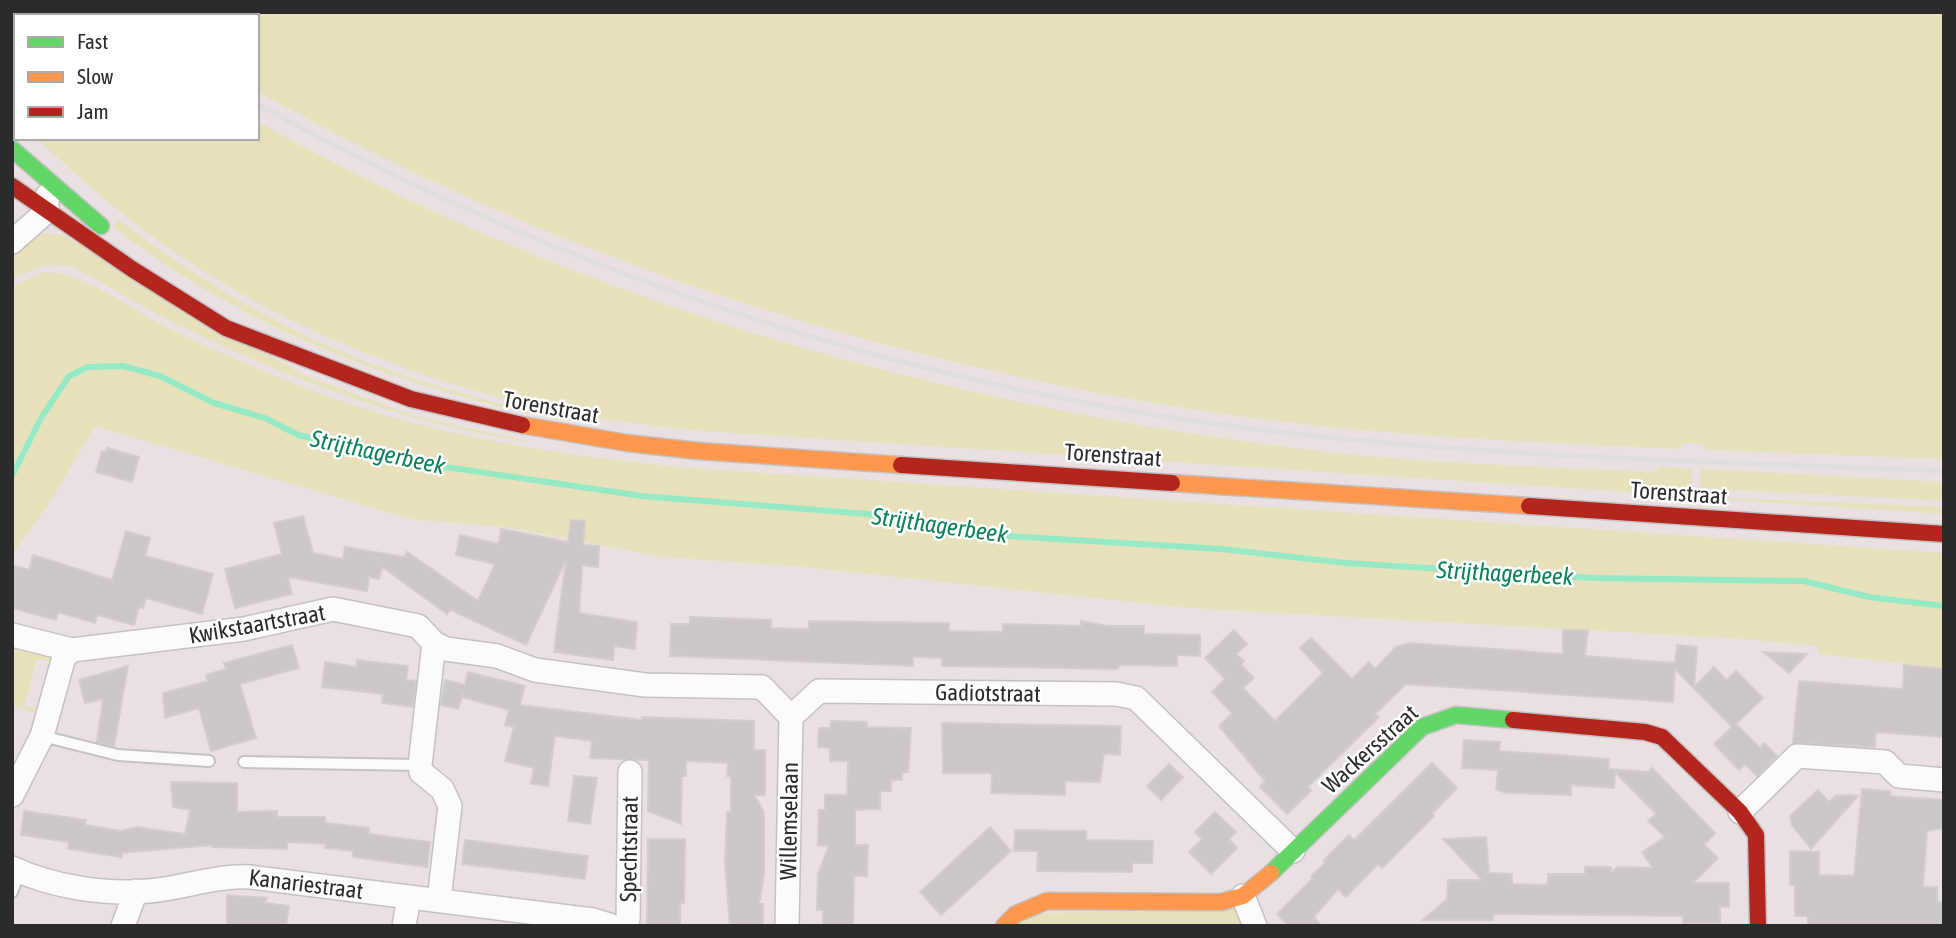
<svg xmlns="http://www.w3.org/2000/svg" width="1956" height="938" viewBox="0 0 1956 938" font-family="'Asap Condensed',sans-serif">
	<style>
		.green { fill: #e6e1ba }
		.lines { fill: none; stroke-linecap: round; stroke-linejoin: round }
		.stream { stroke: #95eac5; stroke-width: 6 }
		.building { fill: #cec7c8; stroke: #d4cdce; stroke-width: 2 }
		.lane-casing { stroke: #c3c1c3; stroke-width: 14 }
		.street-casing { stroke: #c3c1c3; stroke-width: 26 }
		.fast-casing { stroke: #c3c1c3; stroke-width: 19 }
		.slow-casing { stroke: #c3c1c3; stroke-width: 19 }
		.jam-casing { stroke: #c3c1c3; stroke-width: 19 }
		.lane { stroke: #fcfafb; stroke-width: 10 }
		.street { stroke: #fcfafb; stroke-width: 23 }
		.fast { stroke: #63d668; stroke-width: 16 }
		.slow { stroke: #ff974d; stroke-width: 16 }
		.jam { stroke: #b3261e; stroke-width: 16 }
		.rail { stroke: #dededf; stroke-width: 5 }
		.labels { text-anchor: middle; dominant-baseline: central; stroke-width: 5; stroke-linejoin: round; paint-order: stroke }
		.street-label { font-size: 23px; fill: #2b2b2b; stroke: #fff }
		.water-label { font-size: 24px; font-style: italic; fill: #0e8159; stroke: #fff }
	</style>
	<rect width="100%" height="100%" fill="#eae0e2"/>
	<path class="green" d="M12,12H79L84,16H16V121L12,118Z
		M126,12H1944V459L1706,450L1703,444L1680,443L1683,449C1520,442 1354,435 1192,409C865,358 546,254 257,91V16H132Z
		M257,121C578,303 939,404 1303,449C1419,464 1537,466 1653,472L1662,467L1692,469L1691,496L703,431C660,426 618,422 576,415C424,386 264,322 141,228C104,200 70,169 36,138H257Z
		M119,220C195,277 280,329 370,363C437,388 506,406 576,423C410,392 247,331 113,227Z
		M47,233L63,235L306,376L415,416L534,443C407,424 288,379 174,323C139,305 106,284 71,266L44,265L12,279V249L33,236Z
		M45,272C88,274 127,307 164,326C207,347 251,366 295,384C423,435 541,452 677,467L1944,553V668L1818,654V646L1730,638L1190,608L794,566L663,557L512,528L411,519L95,426L46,508L12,554V286Z
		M1701,469L1944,482V501L1699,488Z
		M1699,497L1944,507V514L1703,498Z
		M15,643L56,653L52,662L37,659L24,706L39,710L38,714L12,706Z
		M1237,907L1245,926H1013L1029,914Z"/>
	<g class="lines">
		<path class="stream" d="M12,476L41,418L69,376L88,367L123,366L160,376L214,403L265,418L298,435L446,467L642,496L868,514L977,534L1222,549L1346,563L1594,578L1804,581L1869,597L1944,606"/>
	</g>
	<path class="building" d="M107,448L139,457L132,482L96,472L102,451L106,452Z
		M303,516L313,553L343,559L345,547L404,557L407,552L478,601L495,564L456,555L460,535L499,544L501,529L568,542L571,520L585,521L583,545L599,546L598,567L582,565L579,613L637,622L635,649L614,646L613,660L554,652L566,560L526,645L451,610L447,614L382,567L379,579L369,577L367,591L288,577L292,594L235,608L225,569L282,554L274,523Z
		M126,531L150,538L145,556L213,574L202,614L146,598L143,608L139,607L134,625L97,615L95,623L58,612L56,620L12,608V565L29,570L33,555L112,580Z
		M690,617L771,620V628L809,629V621L949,623V631L1003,632V624L1081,626V621L1107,626H1144V634L1200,635V656L1177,655V666L1120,665L1117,669L942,666V658L913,657V666L670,656L671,624H690Z
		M1234,630L1247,644L1236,654L1244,661L1241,665L1254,678L1243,688L1275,721L1323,673L1300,648L1311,638L1352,679L1369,662L1375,669L1396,647L1409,643L1563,654V630H1588L1585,656L1675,663L1677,645L1697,647L1694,687L1714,667L1727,680L1736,671L1763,698L1736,724L1760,748L1764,743L1777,756L1757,776L1745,764L1739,770L1714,744L1732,727L1675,669L1673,702L1406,684L1375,714L1379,717L1308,787L1311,791L1287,814L1260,787L1265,781L1219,726L1232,713L1212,692L1225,679L1205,658Z
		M292,645L299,668L240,684L256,738L211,751L199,708L165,718L163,693L208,681L206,675L226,669L224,663Z
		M1763,652L1807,654L1789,673Z
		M357,660L408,666L406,680L416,681L413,707L382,703L383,694L322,687L325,662L357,667Z
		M1904,665L1944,669V737L1876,732L1875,747L1793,743L1799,681L1903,689Z
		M128,666L114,746L97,742L103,699L85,703L79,680Z
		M468,672L525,686L520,705L642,720V717L754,721V750H765V795H754L764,812V875L759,904H763V926H730L725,864L727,812H731V776H727L728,763L686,761V776H682L681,824L648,811L649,760L590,758L592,741L555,736L548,786L531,784L534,768L505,761L514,727L505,725L509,710L462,697L463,693L458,709L441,705L445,680L465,685Z
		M831,721L867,722V727L911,728L908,772H902V780H891V791H880V809L855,810V845H868L867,876H854L853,926H823V910H817L818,874L829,846L818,845L819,810H825V795H847L848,761H830V748L818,747L819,728H830Z
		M942,723L1121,726L1120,755L1104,754L1100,782L1065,781V795L991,793L992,773H943Z
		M1464,740L1500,742L1499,751L1609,759L1608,769L1648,772L1652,768L1715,833L1704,845L1718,858L1693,883H1729V907H1720V923H1683V916L1493,914V920H1423L1447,899L1448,880H1482L1443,839L1486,837L1489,873L1512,874V884L1548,885V874H1585V867H1611V872L1618,867L1653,868L1642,852L1665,837L1648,821L1656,814L1615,772L1614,788L1571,785V795L1506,793L1496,789L1498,770L1462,768Z
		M1432,763L1457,788L1432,814L1434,816L1382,868L1378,864L1346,897L1338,889L1314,917L1322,926H1289L1277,914L1313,878L1311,876L1325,863L1323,861L1349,835L1354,840Z
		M1169,764L1183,777L1161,800L1147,786Z
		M574,776L597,778L590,824L568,821Z
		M171,782L237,783V812L277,811V817H325V823L369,828V834L430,842L427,867L353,857V851L325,848L326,844L287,842V849L212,847V845L122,853V857L68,849L69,842L21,835L24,811L86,820L85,825L122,831L137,827L185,834L190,810L173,807Z
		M1862,789L1890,791V796L1944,800V828L1927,831L1923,887H1937V902H1944V926H1808V916H1795V885H1790V851L1819,852V875L1854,876Z
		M1818,790L1829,802L1836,795L1858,796L1811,849L1792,825L1790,816Z
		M1215,812L1236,832L1229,839L1237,848L1211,874L1189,852L1202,839L1195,832Z
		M990,827L1011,851L941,915L920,892Z
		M1015,830L1086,831V840L1153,841L1152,863H1132V872L1037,871L1038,851H1014Z
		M648,839H685L684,903H680V926H647Z
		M465,840L588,856L585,879L462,864Z
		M227,895L267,898L265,903L289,906L286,926H227Z"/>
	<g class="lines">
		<g class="lane-casing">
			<path id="lane" d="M42,736L118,755L209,761
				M244,762L420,765
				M12,892L20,871"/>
		</g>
		<g class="street-casing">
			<path id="street" d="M12,242L47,211V196
				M12,635L72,650
				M434,643L420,765L421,772L442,789L450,806L439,900
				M791,717L819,691L1116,694L1136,698L1293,851
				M12,795L42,736L64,657L72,650L244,629L333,609L418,626L434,643L446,649L497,656L535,670L645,685L762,687L791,717
				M1740,812L1797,756L1885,762L1899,776L1944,780
				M12,868C53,887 105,895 149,891C183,888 216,875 250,877L593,920L612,926
				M1243,896L1255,926
				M123,926L136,891
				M404,926L409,897
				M623,926L628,920L630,772
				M787,926L791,717"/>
		</g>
		<g class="fast-casing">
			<path id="fast" d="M12,149L101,226
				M1271,873L1422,727L1456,715L1513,720"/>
		</g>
		<g class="slow-casing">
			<path id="slow" d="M522,425L627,443L698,451L901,465
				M1172,483L1529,506
				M1004,926L1016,914L1047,901L1221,902L1243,896L1271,873"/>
		</g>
		<g class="jam-casing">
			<path id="jam" d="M12,186L132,269L226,328L411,399L522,425
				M901,465L1172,483
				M1529,506L1944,534
				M1513,720L1645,732L1662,737L1740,812L1756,835L1758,926"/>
		</g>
		<use href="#lane" class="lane"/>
		<use href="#street" class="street"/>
		<use href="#fast" class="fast"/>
		<use href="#slow" class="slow"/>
		<use href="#jam" class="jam"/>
		<path class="rail" d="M104,12L110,16
			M257,104C337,147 418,188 501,224C728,322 972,391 1217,424C1458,457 1701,461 1944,471"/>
	</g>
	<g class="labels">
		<g class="street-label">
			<text transform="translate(551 407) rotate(10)">Torenstraat</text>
			<text transform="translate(1113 455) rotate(4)">Torenstraat</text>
			<text transform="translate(1679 493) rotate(4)">Torenstraat</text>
			<text transform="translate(257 624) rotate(-10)">Kwikstaartstraat</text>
			<text transform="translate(988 693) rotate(1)">Gadiotstraat</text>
			<text transform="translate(1370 749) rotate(-42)">Wackersstraat</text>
			<text transform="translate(789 821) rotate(-89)">Willemselaan</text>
			<text transform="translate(629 849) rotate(-89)">Spechtstraat</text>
			<text transform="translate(306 884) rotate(7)">Kanariestraat</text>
		</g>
		<g class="water-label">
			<text transform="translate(378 452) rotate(12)">Strijthagerbeek</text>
			<text transform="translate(940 525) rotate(8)">Strijthagerbeek</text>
			<text transform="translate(1505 573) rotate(3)">Strijthagerbeek</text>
		</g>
	</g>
	<rect width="1956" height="938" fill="none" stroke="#2b2b2b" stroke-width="28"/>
	<rect x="14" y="14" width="245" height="126" fill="#ffffff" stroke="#aaaaaa" stroke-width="2"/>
	<rect x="28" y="37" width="35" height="10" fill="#63d668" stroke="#aaaaaa" stroke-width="2"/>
	<text x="77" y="49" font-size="21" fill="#2b2b2b">Fast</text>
	<rect x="28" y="72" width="35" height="10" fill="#ff974d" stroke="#aaaaaa" stroke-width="2"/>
	<text x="77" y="84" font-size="21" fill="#2b2b2b">Slow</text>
	<rect x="28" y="107" width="35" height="10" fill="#b3261e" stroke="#aaaaaa" stroke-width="2"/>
	<text x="77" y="119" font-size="21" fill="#2b2b2b">Jam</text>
</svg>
